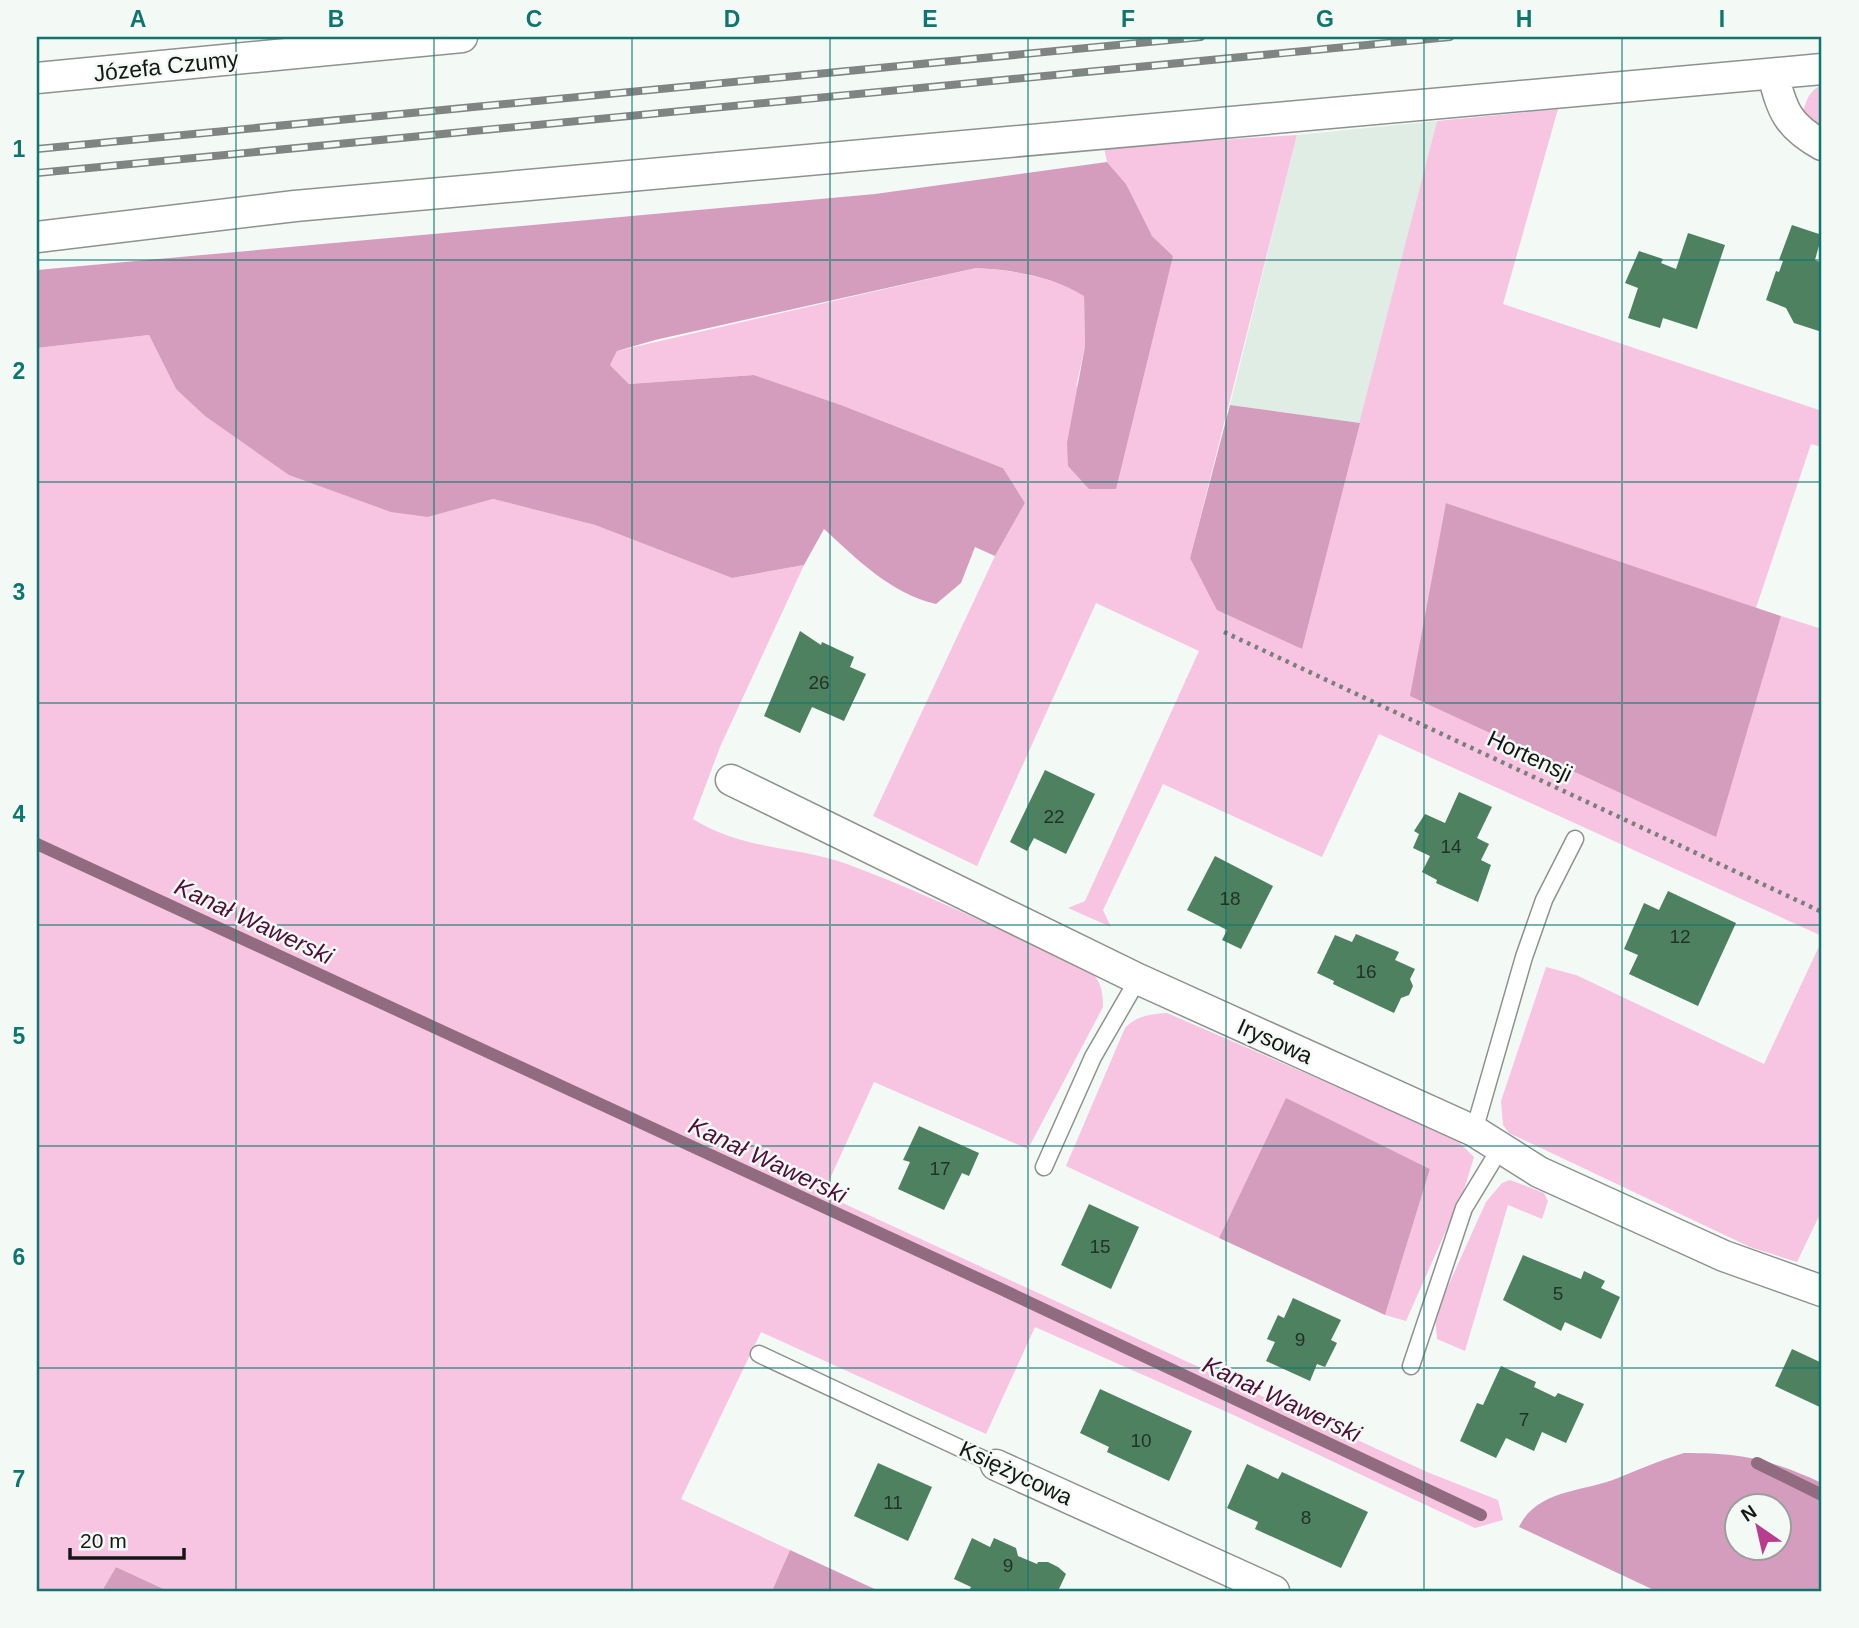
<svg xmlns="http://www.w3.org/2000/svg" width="1859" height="1628" viewBox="0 0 1859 1628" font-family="Arial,sans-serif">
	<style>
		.built { fill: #e0ede4 }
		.green { fill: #f7c5e1 }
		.forest { fill: #d49dbd; fill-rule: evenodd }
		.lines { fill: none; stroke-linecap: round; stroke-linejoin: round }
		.stream { stroke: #916c81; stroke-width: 12 }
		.building { fill: #4d815f }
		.lane-casing { stroke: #8d928e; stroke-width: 19 }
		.street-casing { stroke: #8d928e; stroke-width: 33 }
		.path { stroke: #7a7e7c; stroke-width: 4.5; stroke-dasharray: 3.5 5; stroke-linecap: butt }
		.lane { stroke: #fff; stroke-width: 16 }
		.street { stroke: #fff; stroke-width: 30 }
		.rail-casing { stroke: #808482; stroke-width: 8 }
		.rail { stroke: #f3f9f5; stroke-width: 5; stroke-dasharray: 16; stroke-linecap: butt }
		.grid { fill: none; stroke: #0f766e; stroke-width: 2; stroke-opacity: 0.55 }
		.labels { text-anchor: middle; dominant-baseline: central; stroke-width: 5; stroke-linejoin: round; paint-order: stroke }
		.number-label { font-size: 19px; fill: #233228 }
		.street-label { font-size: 23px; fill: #151716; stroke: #f3f9f5 }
		.water-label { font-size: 24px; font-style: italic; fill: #4f0f3b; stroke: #f3f9f5 }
		.neatline { fill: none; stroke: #0f766e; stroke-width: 2.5 }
		.grid-label { font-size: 23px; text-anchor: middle; font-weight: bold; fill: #0f766e }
	</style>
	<rect width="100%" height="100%" fill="#f3f9f5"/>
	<path class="built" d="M1437,121L1360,423L1230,405L1297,135Z"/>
	<path class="green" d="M1822,85V126L1802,118C1805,103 1808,91 1822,85Z
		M1558,109L1503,304L1822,411V447L1811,444L1756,608L1446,503L1715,837L1781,616L1822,629V936L1379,734L1322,857L1163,784L1103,910L1111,927L1068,908L1085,901L1199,651L1096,603L977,866L873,816L995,556L1025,503L1003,468L841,405L754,375L629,384L610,365L617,351L976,268C1014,270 1050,277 1084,295L1085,346L1076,387L1173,256L1152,236L1139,216L1126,184L1107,162L1103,143L1189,142L1297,135L1190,558L1301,649L1437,121Z
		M149,335L176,389L428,517L493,499L595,525L732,578L804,565L720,747L693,819C744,851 794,845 847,864C928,894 1008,934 1088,969C1101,981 1103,990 1103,1007L1028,1149L874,1082L823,1194L1427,1472L1498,1500L1503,1520L1475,1528L1238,1417L1035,1327L986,1434L761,1332L681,1499L790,1550L772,1591H168L116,1567L102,1591H37V348Z
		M1822,940V1210L1797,1262L1750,1247L1509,1133L1503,1125L1501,1101L1546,967L1576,975L1764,1064Z
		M1167,1013L1455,1138L1474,1157L1464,1190L1406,1321L1385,1315L1430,1169L1286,1099L1219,1238L1066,1166L1125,1028C1136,1016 1151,1014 1167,1013Z
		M1510,1180L1544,1193L1548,1201L1542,1219L1508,1205L1465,1351L1437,1339L1435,1315L1486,1202L1502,1183Z"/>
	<path class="forest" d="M1107,162L1126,184L1152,236L1173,256L1116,489H1089L1068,466L1067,443L1085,346L1084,296C1052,276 1013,270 976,268L655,340L617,351L610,365L629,384L754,375L841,405L1003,468L1025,503L995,556L975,547L961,583L936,604C890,593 858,560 824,529L804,565L732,578L595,525L493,499L428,517L391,512L289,475L205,416L176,389L149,335L37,348V270L875,194Z
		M1230,405L1360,423L1302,649L1217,610L1190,558Z
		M1446,503L1781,616L1716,837L1410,696Z
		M1286,1098L1430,1169L1385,1315L1219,1238Z
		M1684,1453C1743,1453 1769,1459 1822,1483V1586L1819,1591H1656L1519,1527C1537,1489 1584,1492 1618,1478C1640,1469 1661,1460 1684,1453ZM1736,1506H1778V1548H1736Z
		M790,1550L879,1591H772Z
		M116,1567L168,1591H102Z"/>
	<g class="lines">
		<path class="stream" d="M37,844L1001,1289L1481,1515
			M1757,1463L1822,1495"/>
	</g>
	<path class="building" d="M1792,225L1822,235L1815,260L1822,263V332L1794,323L1786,308L1766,300L1776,271L1779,272L1783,261L1779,260Z
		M1688,233L1725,245L1697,329L1663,318L1660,328L1628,318L1638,288L1625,283L1639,251L1663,259L1661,263L1676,269Z
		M800,631L821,645L822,642L854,657L850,667L866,674L844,721L812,707L800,733L764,716Z
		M1045,770L1095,794L1066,854L1034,838L1027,851L1010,842Z
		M1459,792L1492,807L1477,838L1489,844L1481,860L1491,865L1478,902L1436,883L1437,880L1422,872L1430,856L1413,848L1419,834L1414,831L1425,814L1445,823Z
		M1215,856L1273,886L1241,949L1222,940L1227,930L1187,910Z
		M1668,891L1736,923L1698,1006L1629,974L1638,955L1624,949L1644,903L1659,910Z
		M1356,934L1399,952L1395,960L1415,969L1410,979L1413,986L1409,995L1401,998L1394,1013L1333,984L1334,981L1317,973L1335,935L1352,942Z
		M919,1126L979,1153L969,1176L962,1173L944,1210L898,1189L910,1162L903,1160Z
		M1089,1204L1139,1227L1111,1289L1061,1265Z
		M1523,1255L1581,1279L1584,1271L1605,1281L1601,1288L1620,1297L1601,1339L1565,1322L1561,1331L1503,1300Z
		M1293,1298L1341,1320L1331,1340L1337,1343L1325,1367L1317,1364L1310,1381L1266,1361L1275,1342L1267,1339L1278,1315L1284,1318Z
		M1792,1349L1822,1363V1408L1775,1386Z
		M1501,1366L1536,1382L1534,1387L1555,1397L1558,1393L1584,1404L1566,1443L1542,1432L1534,1451L1506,1438L1496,1458L1460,1441L1477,1403L1483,1405Z
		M1100,1389L1192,1431L1169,1481L1107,1452L1109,1447L1080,1433Z
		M878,1463L932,1487L908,1541L854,1516Z
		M1247,1464L1278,1479L1282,1472L1368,1512L1341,1568L1255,1529L1258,1522L1227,1508Z
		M972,1538L990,1547L994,1538L1016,1548L1018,1556L1037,1564L1038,1562H1048L1058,1567L1066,1574L1058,1591H969L971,1587L954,1579Z"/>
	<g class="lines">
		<g class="lane-casing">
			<path id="lane" d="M1474,1131L1524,957L1544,900L1575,839
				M1044,1167L1093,1057L1138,979
				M759,1354L996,1465
				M1411,1366L1464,1208L1501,1147"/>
		</g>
		<g class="street-casing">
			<path id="street" d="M1773,74C1782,111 1788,126 1822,145
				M37,78L462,37
				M37,237L295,206L1822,69
				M731,780L1138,979L1474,1131L1539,1172L1724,1256L1822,1291
				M996,1465L1274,1591"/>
		</g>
		<path class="path" d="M1224,632L1822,912"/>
		<use href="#lane" class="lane"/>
		<use href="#street" class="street"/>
		<g class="rail-casing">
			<path id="rail" d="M37,149L1201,37
				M37,173L1450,37"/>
		</g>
		<use href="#rail" class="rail"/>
	</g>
	<path class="grid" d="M236,37V1591M434,37V1591M632,37V1591M830,37V1591M1028,37V1591M1226,37V1591M1424,37V1591M1622,37V1591M37,260H1822M37,482H1822M37,703H1822M37,925H1822M37,1146H1822M37,1368H1822"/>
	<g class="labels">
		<g class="number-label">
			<text x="819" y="682">26</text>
			<text x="1054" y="816">22</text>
			<text x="1451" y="846">14</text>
			<text x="1230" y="898">18</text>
			<text x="1680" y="936">12</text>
			<text x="1366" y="971">16</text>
			<text x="940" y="1168">17</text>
			<text x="1100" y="1246">15</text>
			<text x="1558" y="1293">5</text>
			<text x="1300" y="1339">9</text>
			<text x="1524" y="1419">7</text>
			<text x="1141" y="1440">10</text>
			<text x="893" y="1502">11</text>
			<text x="1306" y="1517">8</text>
			<text x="1008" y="1565">9</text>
		</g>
		<g class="street-label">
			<text transform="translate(166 66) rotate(-6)">Józefa Czumy</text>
			<text transform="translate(1530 756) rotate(25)">Hortensji</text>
			<text transform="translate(1275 1041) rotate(24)">Irysowa</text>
			<text transform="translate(1016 1473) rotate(25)">Księżycowa</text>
		</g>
		<g class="water-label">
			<text transform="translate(254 921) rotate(25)">Kanał Wawerski</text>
			<text transform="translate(768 1160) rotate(25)">Kanał Wawerski</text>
			<text transform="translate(1282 1399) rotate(25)">Kanał Wawerski</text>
		</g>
	</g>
	<rect width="1859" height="1628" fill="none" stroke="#f3f9f5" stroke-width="77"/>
	<g transform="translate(1758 1527) rotate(326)"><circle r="33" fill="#f3f9f5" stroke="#9a9f9c" stroke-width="2"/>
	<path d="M0-5L12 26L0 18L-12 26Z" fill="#b83d8f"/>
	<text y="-10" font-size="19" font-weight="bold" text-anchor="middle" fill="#151716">N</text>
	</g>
	<path d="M70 1548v10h114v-10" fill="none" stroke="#151716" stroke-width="3.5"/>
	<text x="80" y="1548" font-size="21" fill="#151716" stroke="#f3f9f5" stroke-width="5" paint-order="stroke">20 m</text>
	<rect x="38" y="38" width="1782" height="1552" class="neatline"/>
	<g class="grid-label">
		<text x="138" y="27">A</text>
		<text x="336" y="27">B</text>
		<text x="534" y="27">C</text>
		<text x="732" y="27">D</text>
		<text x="930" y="27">E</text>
		<text x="1128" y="27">F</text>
		<text x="1325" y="27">G</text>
		<text x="1524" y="27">H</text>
		<text x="1722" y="27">I</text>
		<text x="19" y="157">1</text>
		<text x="19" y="379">2</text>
		<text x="19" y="600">3</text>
		<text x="19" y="822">4</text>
		<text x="19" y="1044">5</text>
		<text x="19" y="1265">6</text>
		<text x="19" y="1487">7</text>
	</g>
</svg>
